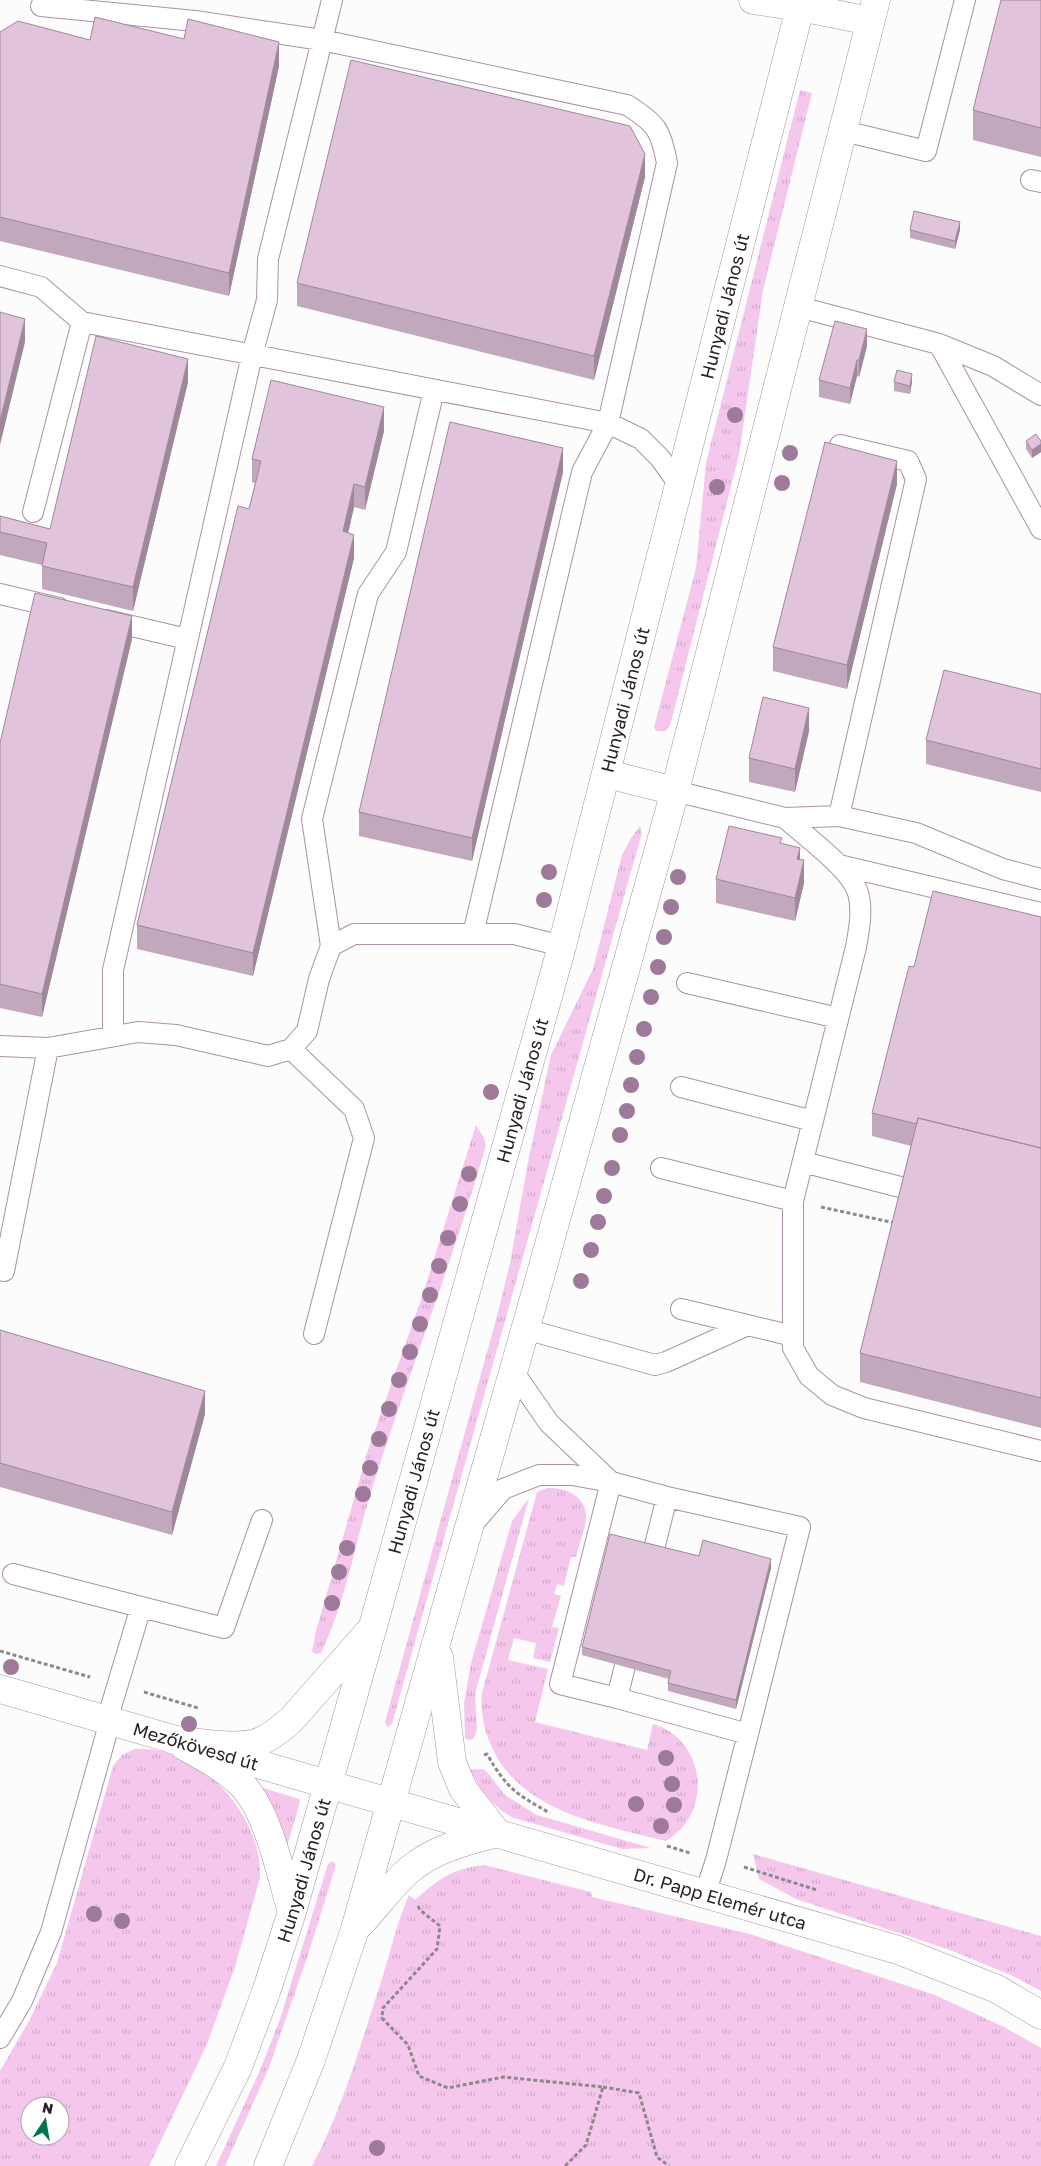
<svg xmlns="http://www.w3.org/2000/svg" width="1041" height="2166" viewBox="0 0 1041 2166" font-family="'Golos Text',sans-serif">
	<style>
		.grass { fill: url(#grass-tufts); fill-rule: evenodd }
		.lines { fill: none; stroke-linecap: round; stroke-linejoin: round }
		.service-casing { stroke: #ad90a7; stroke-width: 22 }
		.minor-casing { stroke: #ad90a7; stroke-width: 29 }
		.secondary-casing { stroke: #ad90a7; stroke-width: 29 }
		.path { stroke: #8e888d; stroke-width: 3; stroke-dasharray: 4 2.5; stroke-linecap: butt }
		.service { stroke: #fff; stroke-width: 20 }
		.minor { stroke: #fff; stroke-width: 28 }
		.secondary { stroke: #fff; stroke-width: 28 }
		.tree { fill: #9d799a }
		.wall { fill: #c2a8bd }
		.shaded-wall { fill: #9e889a }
		.building { fill: #e2c3dc; stroke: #9e889a }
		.labels { text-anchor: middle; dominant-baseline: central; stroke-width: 5; stroke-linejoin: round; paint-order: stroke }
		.street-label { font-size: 18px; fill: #2b2029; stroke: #fff }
	</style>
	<defs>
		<pattern id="grass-tufts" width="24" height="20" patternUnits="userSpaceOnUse" patternTransform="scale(1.25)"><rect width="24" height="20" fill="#f6c7ed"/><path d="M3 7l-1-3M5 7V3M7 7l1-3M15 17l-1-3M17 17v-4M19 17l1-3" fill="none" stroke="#d3abcb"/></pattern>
	</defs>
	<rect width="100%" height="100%" fill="#fcfcfc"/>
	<path class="grass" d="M800,90L812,93L763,290L739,455L670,726L665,731H656L654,727L696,568L706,463Z
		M640,826L642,833L632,868L402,1688L392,1724L387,1727L385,1722L497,1316L510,1263L529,1157L551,1055L593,969L622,855L631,838Z
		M476,1125L484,1138L486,1145C454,1257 412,1365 376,1476C356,1535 348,1597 321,1653L315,1654L312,1651L316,1631L368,1450L423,1294Z
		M547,1488C564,1487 585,1495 586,1515C586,1528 579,1544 576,1557H571L564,1586L557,1584L554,1594L561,1596L552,1627L559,1628L550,1662L533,1658L536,1643L514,1638L508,1660L548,1669L535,1722L647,1750L653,1724C707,1740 713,1814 666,1841C607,1826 532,1814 498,1759C486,1738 480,1718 482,1693L537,1492Z
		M529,1498L475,1694L477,1730L473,1739L467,1740L465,1737L464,1703L471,1663L512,1521Z
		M135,1749C199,1745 263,1815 260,1878L235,1967L207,2044L149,2166H0V2071L29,2021L57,1963L113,1766L122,1755ZM30,2106H60V2136H30Z
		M483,1769L487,1772L505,1795L537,1815L651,1848L622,1849L514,1818C492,1807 481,1791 470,1770Z
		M257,1786L299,1799L300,1802L287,1846Z
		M753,1854L1041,1936V1991L1013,1976L950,1950L796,1899L759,1879Z
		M333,1861L336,1865L308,1955L268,2070L225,2166H216L261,2068L280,2019L328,1864Z
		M484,1865L591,1892L592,1897L750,1934L935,1995L1006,2028L1041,2048V2166H312C344,2106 363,2037 384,1972C392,1946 398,1920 409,1895L415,1900C439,1879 451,1869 484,1865Z"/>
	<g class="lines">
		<g class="service-casing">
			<path id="service" d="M41,6L195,21L322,40L627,105C656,123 661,130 667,163L608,423L582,472L473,934
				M844,131L926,151L965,0
				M1031,180L1041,182
				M0,276L41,287L82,322L608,423L641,439L660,458L680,486
				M799,307L939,344L993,366L1041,395
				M939,344L1041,529
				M33,512L82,322
				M0,594L59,608
				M106,620L187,639
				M675,791L785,818L839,816L916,833L1003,869L1041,879
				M839,816L916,479L908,461L840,445
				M785,818C805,836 851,869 858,893C863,910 859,930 856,947L793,1201V1348L809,1376L832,1395L864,1408L1041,1451
				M839,865L1041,913
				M331,946L312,819L368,594L396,552L434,390
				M687,983L838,1018
				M113,1036V970L252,355L267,300L268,259L332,0
				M0,1046L48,1048L138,1032L176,1035L268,1056L291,1049L307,1031L319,979L331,946L354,934H514L562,946
				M291,1049L354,1109L364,1138L314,1334
				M681,1087L813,1121
				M803,1162L908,1189
				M661,1168L793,1201
				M4,1271L48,1048
				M681,1309L793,1336
				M525,1329L655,1365L666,1362L748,1325
				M513,1371L549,1423L611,1482
				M611,1482L560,1684L617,1698
				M667,1497L800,1527L748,1734
				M473,1524L503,1489L539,1475H572L611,1482L667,1497L653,1553
				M13,1574L141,1607
				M625,1666L617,1698L748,1734L716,1860L705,1894
				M107,1720L141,1607L224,1628L262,1520
				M0,2038L22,2001L51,1932L110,1721"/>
		</g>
		<g class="minor-casing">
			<g id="minor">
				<path d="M753,0L800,7"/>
				<path id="s1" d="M0,1689L898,1950L997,1989L1041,2015"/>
			</g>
		</g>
		<g class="secondary-casing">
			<g id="secondary">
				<path d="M800,7L870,21"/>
				<path d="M607,774L675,791"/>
				<path d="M174,1740C196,1742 235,1749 256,1743C268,1739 282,1728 291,1720L368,1633"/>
				<path d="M184,1746C206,1758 227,1769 244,1787C269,1815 281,1876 292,1912"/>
				<path d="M360,1924C376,1907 391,1886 409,1870C434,1849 466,1841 497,1833L463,1789L452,1762L439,1657"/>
				<path id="s2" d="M189,2166L238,2067L266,1992L292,1912L373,1626L562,946L802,0"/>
				<path d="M268,2166L311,2060L355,1929L535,1295L675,791L876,0"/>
			</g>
		</g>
		<path class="path" d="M821,1207L895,1223
			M0,1651L90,1677
			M144,1692L198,1708
			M484,1755L487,1754C507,1789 516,1794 550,1813
			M667,1846L690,1853
			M744,1867L817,1890
			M418,1906L420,1910L440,1926L437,1949L383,2008L382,2018L408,2045L419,2076L448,2088L503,2077L603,2087L586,2145L565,2166
			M603,2087L639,2093L657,2157L669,2166"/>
		<use href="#service" class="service"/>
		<use href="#minor" class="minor"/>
		<use href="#secondary" class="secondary"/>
	</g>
	<g class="tree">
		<circle cx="735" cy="415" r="8"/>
		<circle cx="790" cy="453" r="8"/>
		<circle cx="782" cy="483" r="8"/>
		<circle cx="717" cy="487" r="8"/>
		<circle cx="549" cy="872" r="8"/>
		<circle cx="678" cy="877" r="8"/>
		<circle cx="544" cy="900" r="8"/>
		<circle cx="671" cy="907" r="8"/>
		<circle cx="664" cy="937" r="8"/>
		<circle cx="658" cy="967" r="8"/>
		<circle cx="651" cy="997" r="8"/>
		<circle cx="644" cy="1029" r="8"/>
		<circle cx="637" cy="1057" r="8"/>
		<circle cx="631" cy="1085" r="8"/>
		<circle cx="491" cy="1092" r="8"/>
		<circle cx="627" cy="1111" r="8"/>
		<circle cx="620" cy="1135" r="8"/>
		<circle cx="612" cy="1168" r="8"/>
		<circle cx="469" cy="1174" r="8"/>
		<circle cx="604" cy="1196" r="8"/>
		<circle cx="460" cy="1204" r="8"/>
		<circle cx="598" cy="1222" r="8"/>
		<circle cx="448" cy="1238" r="8"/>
		<circle cx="591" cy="1250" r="8"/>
		<circle cx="439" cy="1266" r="8"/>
		<circle cx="581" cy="1281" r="8"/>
		<circle cx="430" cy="1295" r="8"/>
		<circle cx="420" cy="1324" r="8"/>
		<circle cx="410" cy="1352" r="8"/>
		<circle cx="399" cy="1380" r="8"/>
		<circle cx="389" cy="1409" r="8"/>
		<circle cx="379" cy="1439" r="8"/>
		<circle cx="370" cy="1468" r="8"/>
		<circle cx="363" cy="1494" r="8"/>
		<circle cx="347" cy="1548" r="8"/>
		<circle cx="339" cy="1572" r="8"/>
		<circle cx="332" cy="1603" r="8"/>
		<circle cx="11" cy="1667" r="8"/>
		<circle cx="189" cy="1724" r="8"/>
		<circle cx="666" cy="1758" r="8"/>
		<circle cx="672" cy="1784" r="8"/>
		<circle cx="636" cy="1804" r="8"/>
		<circle cx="674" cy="1805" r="8"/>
		<circle cx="661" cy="1826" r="8"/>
		<circle cx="94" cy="1914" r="8"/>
		<circle cx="122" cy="1921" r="8"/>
		<circle cx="377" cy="2148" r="8"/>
	</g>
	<path class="wall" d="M1041,0V157L973,140V110Z
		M0,32L90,40L279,66L229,296L0,241Z
		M645,177L594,380L297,306V283Z
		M910,230H960L955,249L910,238Z
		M867,346L859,377L857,376L850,404L819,397V380Z
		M188,382L133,611L42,589V565L0,555V516L50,529Z
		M894,382H912L910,394L894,391Z
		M384,431L365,510L354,507L348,533L354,558L253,976L137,949V925L249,509L255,483L252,482V459Z
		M1026,441H1041V452L1032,458L1026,449Z
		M563,472L472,861L359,836V812Z
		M897,484L847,689L773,671V647Z
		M132,639L42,1017L0,1008V743Z
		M1041,694V792L926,764V740Z
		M809,731L795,792L749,782V758Z
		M782,843L804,883L795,921L716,903V879Z
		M1041,917V1428L860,1382V1353L911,1146L872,1136V1113Z
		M0,1330L205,1414L172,1535L0,1487Z
		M699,1556L771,1568L736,1709L668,1691V1683L669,1679L582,1655V1647Z"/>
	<path class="shaded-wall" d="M279,42V66L229,296V273Z
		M645,154V177L594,380V356Z
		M960,222V230L955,249V241Z
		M25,319V342L0,445V421Z
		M867,329V346L859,377V360Z
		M188,359V382L133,611V587Z
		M857,360V376L850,404V388Z
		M912,374V382L910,394V386Z
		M384,407V431L365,510V487Z
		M1041,444V452L1032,458V450Z
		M563,448V472L472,861V838Z
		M897,461V484L847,689V665Z
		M354,484V507L343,555V531Z
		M354,535V558L253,976V953Z
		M132,616V639L42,1017V994Z
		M809,708V731L795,792V769Z
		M800,848V871L797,859Z
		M804,860V883L795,921V898Z
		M205,1391V1414L172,1535V1512Z
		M771,1559V1568L736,1709V1700Z"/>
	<path class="building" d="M1001,0H1041V128L973,110Z
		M95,17L184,39L188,19L279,42L229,273L0,217V32L18,21L90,40Z
		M351,60L630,126L645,154L594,356L297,283Z
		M914,211L960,222L955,241L910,230Z
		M0,312L25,319L0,421Z
		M835,321L867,329L859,360H857L850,388L819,380Z
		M96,336L188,359L133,587L42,566L47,543L0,532V516L50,529Z
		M897,370L912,374L910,386L894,382Z
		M271,380L384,407L365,487L354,484L343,531L354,535L253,953L137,925L238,506L249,509L261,461L252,459Z
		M450,422L563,448L472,838L359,812Z
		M1036,434L1041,441V444L1032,450L1026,441Z
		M825,442L897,461L847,665L773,647Z
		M35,593L132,616L42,994L0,984V743Z
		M944,670L1041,694V769L926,740Z
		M763,697L809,708L795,769L749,758Z
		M729,826L782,838L780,843L800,848L797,859L804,860L795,898L716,879Z
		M933,891L1041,917V1148L918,1118L917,1124L872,1113L909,966L914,967Z
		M918,1118L1041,1148V1398L860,1353Z
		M0,1330L205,1391L172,1512L0,1463Z
		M610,1534L699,1556L703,1540L771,1559L736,1700L668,1683L671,1671L582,1647Z"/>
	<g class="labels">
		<g class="street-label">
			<text stroke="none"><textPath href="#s2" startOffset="1938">Hunyadi János út</textPath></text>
			<text stroke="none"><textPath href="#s2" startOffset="1532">Hunyadi János út</textPath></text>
			<text stroke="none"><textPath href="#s2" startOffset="1128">Hunyadi János út</textPath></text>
			<text stroke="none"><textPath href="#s2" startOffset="722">Hunyadi János út</textPath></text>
			<text stroke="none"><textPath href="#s1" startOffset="204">Mezőkövesd út</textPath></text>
			<text stroke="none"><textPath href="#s2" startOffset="318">Hunyadi János út</textPath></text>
			<text stroke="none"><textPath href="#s1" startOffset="750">Dr. Papp Elemér utca</textPath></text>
		</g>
	</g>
	<g transform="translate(45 2121) rotate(12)"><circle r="24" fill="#ffffff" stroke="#aaa6a9"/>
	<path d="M0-4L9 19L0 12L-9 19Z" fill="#00744f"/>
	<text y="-8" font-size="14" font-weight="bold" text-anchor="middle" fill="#2b2029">N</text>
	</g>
</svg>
